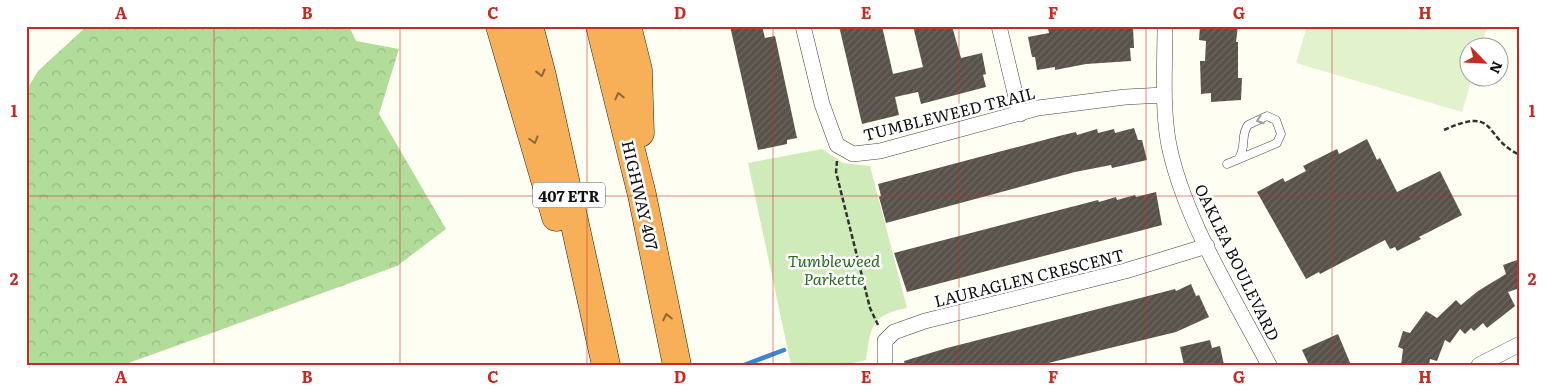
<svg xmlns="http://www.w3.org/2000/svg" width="1546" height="391" viewBox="0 0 1546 391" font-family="Literata,serif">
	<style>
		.forest { fill: url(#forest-crowns) }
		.park { fill: #cfebba }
		.pitch { fill: #e1f2cc }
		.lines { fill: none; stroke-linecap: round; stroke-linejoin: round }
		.stream { stroke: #3a86d1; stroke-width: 4.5 }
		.building { fill: url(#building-hatch) }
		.lane-casing { stroke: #424242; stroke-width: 9 }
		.street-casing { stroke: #424242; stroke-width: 16 }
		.highway-casing { stroke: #202020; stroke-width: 29 }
		.path { stroke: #313131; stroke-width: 2.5; stroke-dasharray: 5 2.5; stroke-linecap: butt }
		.lane { stroke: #fff; stroke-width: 8 }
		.street { stroke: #fff; stroke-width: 15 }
		.highway { stroke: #f7b058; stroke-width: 28 }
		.oneway { stroke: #8f6837 }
		.oneway2 { stroke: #9f9f9f }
		.grid { fill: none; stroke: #c42b23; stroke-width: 1; stroke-opacity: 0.55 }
		.labels { text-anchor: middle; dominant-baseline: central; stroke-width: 5; stroke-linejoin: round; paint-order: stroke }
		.shield { fill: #fff; stroke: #575757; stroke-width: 1 }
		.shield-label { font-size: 15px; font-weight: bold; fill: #0f0f0f }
		.street-label { font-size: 16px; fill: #0f0f0f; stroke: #fff }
		.park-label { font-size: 16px; font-style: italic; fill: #266a1d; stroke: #fff }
		.neatline { fill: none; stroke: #c42b23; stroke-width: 2 }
		.grid-label { font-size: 16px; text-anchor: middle; font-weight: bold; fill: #c42b23 }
	</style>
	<defs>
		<pattern id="forest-crowns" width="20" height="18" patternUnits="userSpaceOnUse" patternTransform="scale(1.25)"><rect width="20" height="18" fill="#b1dc99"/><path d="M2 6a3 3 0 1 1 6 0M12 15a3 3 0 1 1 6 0" fill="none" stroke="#97bc83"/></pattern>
		<pattern id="building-hatch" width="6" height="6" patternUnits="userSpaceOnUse" patternTransform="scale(1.25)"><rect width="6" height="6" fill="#59524b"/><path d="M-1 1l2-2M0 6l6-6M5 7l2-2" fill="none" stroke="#6c6661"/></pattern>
	</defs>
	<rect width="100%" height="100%" fill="#fffef2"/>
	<path class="forest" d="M87,26H349L356,41L399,49L379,114L446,229L397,266L123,365H26V91L38,71Z"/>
	<path class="park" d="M822,149L843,163L870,166L907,308C871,315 871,326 866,360L844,365H791L748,163Z"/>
	<path class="pitch" d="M1307,26H1487L1481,47L1468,48V78H1472L1462,112L1296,63Z"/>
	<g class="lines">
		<path class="stream" d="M744,365L784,350"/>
	</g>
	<path class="building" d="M730,26H762L765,38L775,36L797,138L787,140V144L758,150Z
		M839,26H882L893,74L923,67L913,26H952L961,58L982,53L986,74L983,75L986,87L921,104L918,92L895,97L899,115L862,124Z
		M1062,26L1133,27L1134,48H1130L1131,61L1086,64L1055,70V67L1037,70L1035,57H1032L1028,37L1049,33L1048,29Z
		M1200,26H1238L1236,42H1238V78H1242L1241,100L1211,102V93L1201,94L1200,61H1205L1206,41L1199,40Z
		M1134,128L1138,140H1142L1147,160L1112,168L1111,165L1075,172L886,223L879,197L881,196L878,184L1059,136L1076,132L1077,135L1097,129L1098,133L1114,129L1115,133Z
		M1367,139L1377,160L1380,158L1397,192L1440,171L1462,215L1419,237L1421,239L1397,251L1395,247L1390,249L1385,240L1320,274L1319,272L1306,279L1257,192L1283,178L1285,182L1306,171L1303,166L1337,149L1339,154Z
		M1156,192L1162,225L907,292L894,253L1098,200L1099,202L1116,197L1117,200L1135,195L1136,197Z
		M1520,259V288L1508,292L1515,306L1487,328L1483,323L1474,331L1471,328L1465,334L1460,329L1450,343L1445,340L1437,361L1430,359L1429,365H1401L1403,349L1398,347L1403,331L1410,333L1426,311L1437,318L1456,300L1461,305L1478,291L1506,274L1503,265Z
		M1191,284L1196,296L1199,295L1209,317L1176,332L1040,365H905L904,361L947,348L1175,289L1176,291Z
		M1338,334L1351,365H1309L1302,350Z
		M1210,340L1212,348L1220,346L1224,365H1184L1180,347Z"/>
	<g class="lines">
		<g class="lane-casing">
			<path id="lane" d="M1227,164L1277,143L1281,134L1276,120L1267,116L1248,125C1240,136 1247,145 1239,158"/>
		</g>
		<g class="street-casing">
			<path id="street" d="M803,26L822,104L837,145L853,154L880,151L1038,108L1125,97L1164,95
				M999,26L1020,114
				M1165,26C1165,64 1162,103 1168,140C1181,214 1234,298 1269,365
				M885,365V341L894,332L925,321L1125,271L1207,246
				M1479,365L1520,344"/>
		</g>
		<g class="highway-casing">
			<path id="highway" d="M500,26L556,217
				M529,26L542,76L606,365
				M600,26L642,195L677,365
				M627,26L638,70L640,133"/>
		</g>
		<path class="path" d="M1444,130C1499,105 1482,138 1520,155
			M837,161L836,172L870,308L879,327"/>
		<use href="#lane" class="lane"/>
		<use href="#street" class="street"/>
		<use href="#highway" class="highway"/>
	</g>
	<defs><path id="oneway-chevron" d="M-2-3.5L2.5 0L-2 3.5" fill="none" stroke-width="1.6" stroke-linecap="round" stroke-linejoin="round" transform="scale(1.25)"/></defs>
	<g class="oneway">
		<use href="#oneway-chevron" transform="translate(541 73) rotate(76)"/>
		<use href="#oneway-chevron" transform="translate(619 96) rotate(-103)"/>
		<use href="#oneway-chevron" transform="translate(534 140) rotate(74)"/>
		<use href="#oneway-chevron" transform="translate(667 317) rotate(-102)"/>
	</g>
	<use class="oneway2" href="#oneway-chevron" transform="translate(1260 120) rotate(160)"/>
	<path class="grid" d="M214,26V365M400,26V365M587,26V365M773,26V365M959,26V365M1146,26V365M1332,26V365M26,196H1520"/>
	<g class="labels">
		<rect class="shield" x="533" y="182.5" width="72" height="25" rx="4"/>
		<g class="shield-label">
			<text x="569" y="195">407 ETR</text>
		</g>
		<g class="street-label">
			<text transform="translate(949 113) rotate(-14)">TUMBLEWEED TRAIL</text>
			<text transform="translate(641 195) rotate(77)">HIGHWAY 407</text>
			<text transform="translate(1238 262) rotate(64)">OAKLEA BOULEVARD</text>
			<text transform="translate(1029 277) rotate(-14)">LAURAGLEN CRESCENT</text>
		</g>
		<g class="park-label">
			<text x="834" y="260">Tumbleweed<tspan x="834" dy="18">Parkette</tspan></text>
		</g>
	</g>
	<rect width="1546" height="391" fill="none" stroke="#ffffff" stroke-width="55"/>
	<g transform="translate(1484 62) rotate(114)"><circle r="24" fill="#ffffff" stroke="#9f9f9f"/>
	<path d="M0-4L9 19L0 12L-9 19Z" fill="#c42b23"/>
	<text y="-8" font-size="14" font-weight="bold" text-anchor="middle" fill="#0f0f0f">N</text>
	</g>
	<rect x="28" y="28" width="1490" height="336" class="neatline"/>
	<g class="grid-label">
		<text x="121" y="19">A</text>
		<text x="307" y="19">B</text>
		<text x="493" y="19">C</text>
		<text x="680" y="19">D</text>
		<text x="866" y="19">E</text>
		<text x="1053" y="19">F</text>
		<text x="1239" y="19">G</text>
		<text x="1425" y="19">H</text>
		<text x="14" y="117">1</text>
		<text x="1532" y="117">1</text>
		<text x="14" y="285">2</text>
		<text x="1532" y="285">2</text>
		<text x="121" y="383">A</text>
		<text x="307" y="383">B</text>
		<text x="493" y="383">C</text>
		<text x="680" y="383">D</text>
		<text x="866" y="383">E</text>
		<text x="1053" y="383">F</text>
		<text x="1239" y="383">G</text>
		<text x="1425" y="383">H</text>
	</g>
</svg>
